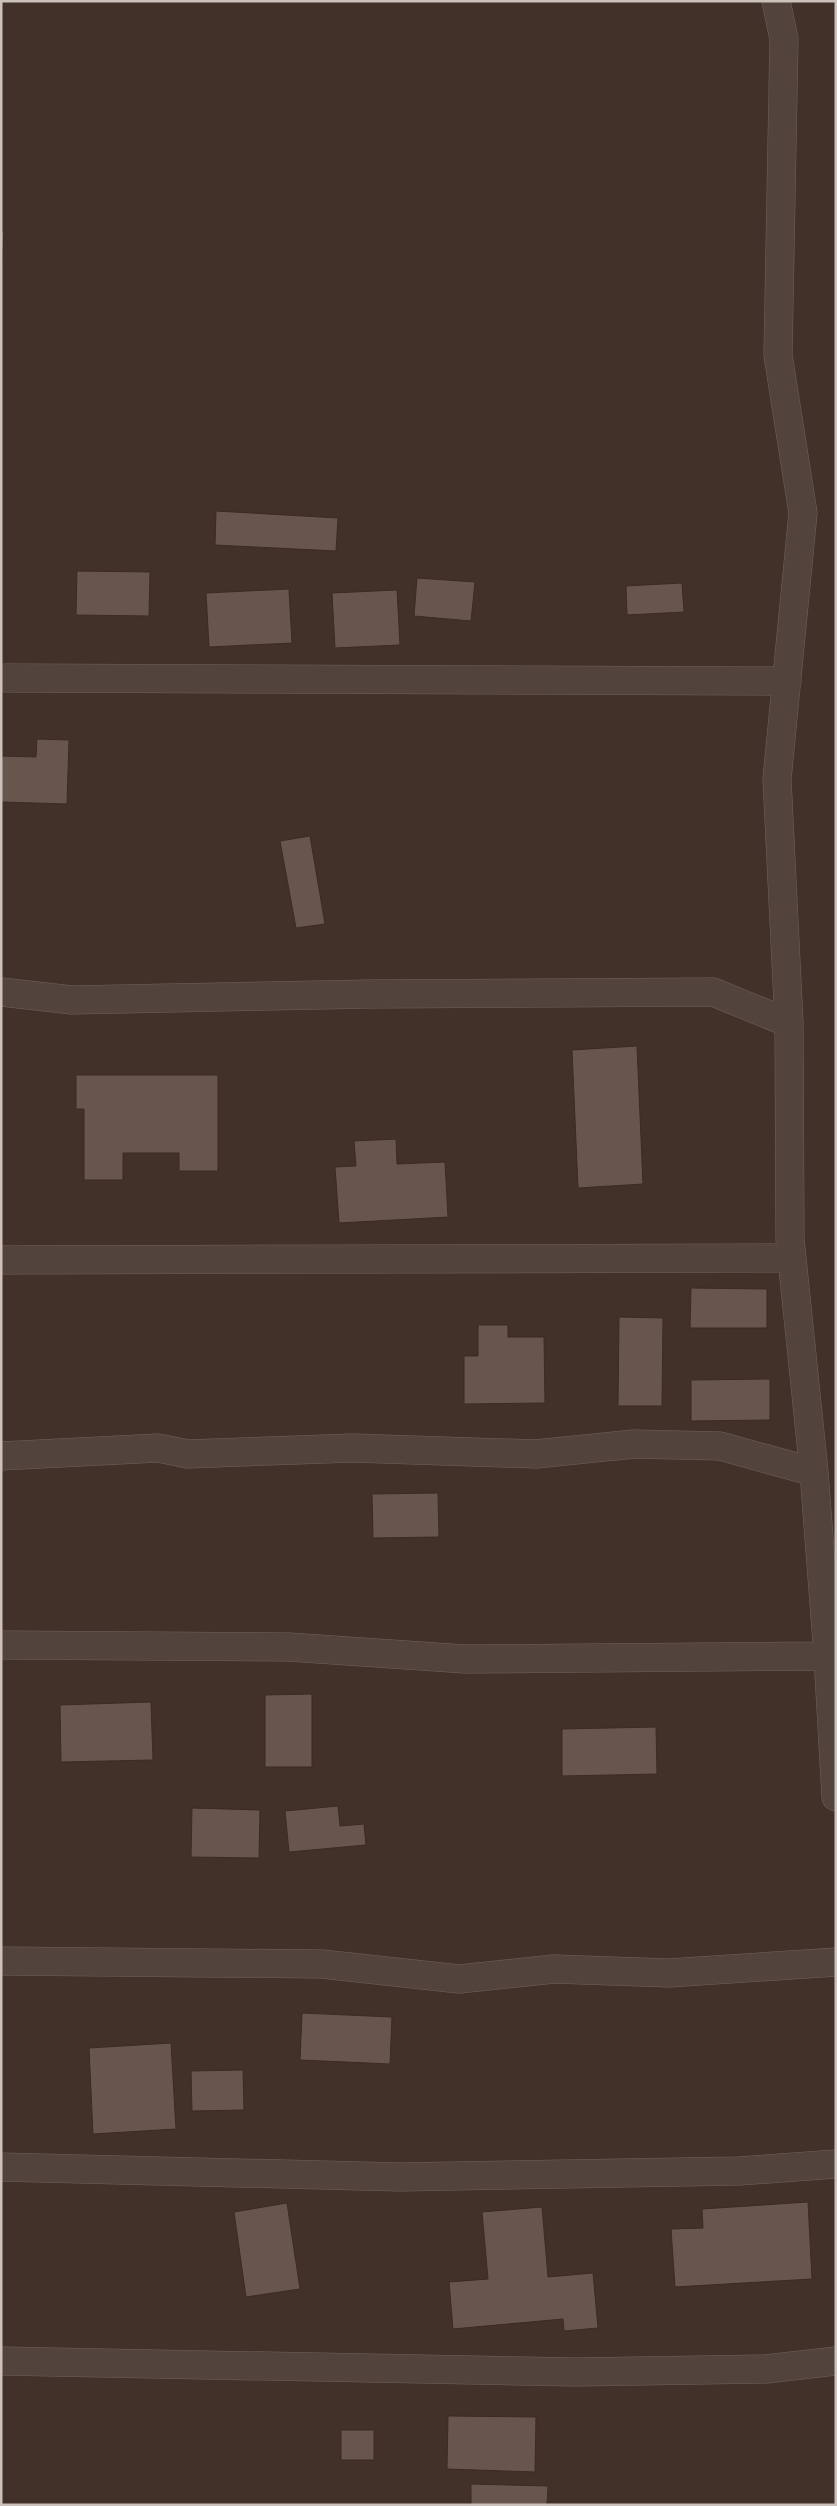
<svg xmlns="http://www.w3.org/2000/svg" width="837" height="2506" viewBox="0 0 837 2506" font-family="'Source Sans 3',sans-serif">
	<style>
		.building { fill: #68564d; stroke: #3a2b24 }
		.lines { fill: none; stroke-linecap: round; stroke-linejoin: round }
		.minor-casing { stroke: #6f625c; stroke-width: 29 }
		.minor { stroke: #52443d; stroke-width: 28 }
	</style>
	<rect width="100%" height="100%" fill="#423129"/>
	<path class="building" d="M1,232H4L1,275Z
		M216,511L338,518L336,551L215,545Z
		M77,571L150,572L149,616L76,615Z
		M417,578L475,582L471,621L414,616Z
		M682,583L684,612L627,615L626,586Z
		M289,589L292,643L209,647L206,593Z
		M397,590L400,645L335,648L332,593Z
		M37,739L69,740L67,804L1,802V756L36,757Z
		M310,836L325,924L296,928L280,841Z
		M637,1046L643,1184L578,1188L572,1050Z
		M76,1075H218V1171H179V1153H123V1180H84V1109H76Z
		M396,1139L397,1164L445,1162L448,1217L339,1223L335,1167L356,1166L354,1141Z
		M691,1288L767,1289V1328H690Z
		M619,1317L663,1318L662,1406H618Z
		M478,1325H508V1337H544L545,1403L464,1404V1356H478Z
		M770,1379V1420L691,1421V1380Z
		M438,1493L439,1537L373,1538L372,1494Z
		M312,1694V1767H265V1695Z
		M151,1702L153,1760L61,1762L60,1705Z
		M656,1727L657,1774L562,1776V1729Z
		M338,1806L340,1826L364,1824L366,1845L289,1852L285,1811Z
		M192,1808L260,1810L259,1858L191,1857Z
		M302,2013L392,2017L390,2064L300,2060Z
		M171,2043L176,2129L93,2134L89,2048Z
		M243,2070L244,2110L192,2111L191,2071Z
		M808,2202L812,2279L675,2287L671,2229L703,2228L702,2209Z
		M287,2203L300,2289L246,2297L234,2212Z
		M542,2207L548,2277L593,2273L598,2328L564,2331L563,2319L453,2329L449,2282L488,2279L482,2212Z
		M448,2416L536,2417L535,2472L447,2469Z
		M341,2430H374V2460H341Z
		M471,2484L548,2486L547,2505H471Z"/>
	<g class="lines">
		<g class="minor-casing">
			<path id="minor" d="M776,1L784,39L778,355L803,513L777,779L789,1023L790,1239L814,1472L828,1656L836,1797
				M6,678L787,681
				M1,992L72,1000L370,994L713,992L789,1023
				M1,1260L792,1258
				M1,1456L158,1448L188,1454L353,1448L536,1454L634,1444L720,1446L814,1472
				M1,1645L289,1647L465,1659L828,1656
				M1,1961L322,1964L459,1979L554,1969L669,1973L836,1962
				M1,2167L400,2177L739,2171L836,2164
				M1,2361L576,2372L766,2369L836,2361"/>
		</g>
		<use href="#minor" class="minor"/>
	</g>
	<rect width="837" height="2506" fill="none" stroke="#ccc1bb" stroke-width="5"/>
</svg>
